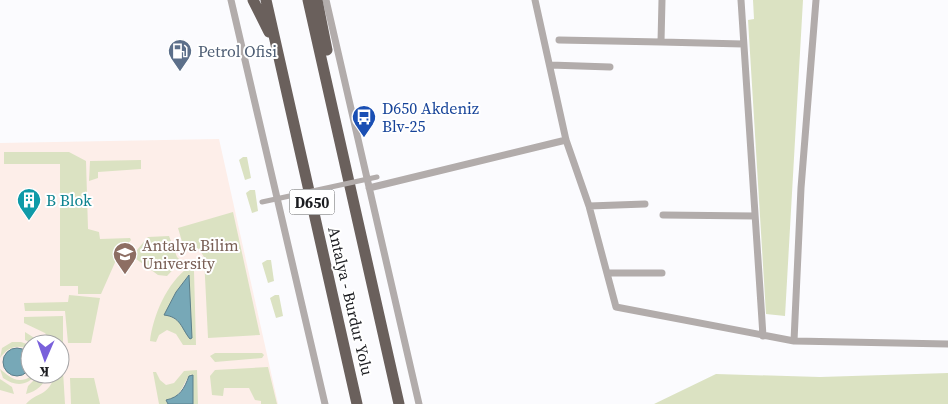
<svg xmlns="http://www.w3.org/2000/svg" width="948" height="404" viewBox="0 0 948 404" font-family="'Source Serif 4',serif">
	<style>
		.education { fill: #fdeee9; fill-rule: evenodd }
		.green { fill: #dbe2c2; fill-rule: evenodd }
		.water { fill: #77a8b7; stroke: #5b7e8a }
		.lines { fill: none; stroke-linecap: round; stroke-linejoin: round }
		.minor { stroke: #b2acab; stroke-width: 7 }
		.trunk { stroke: #6a605c; stroke-width: 11 }
		.pedestrian-bridge { stroke: #b2acab; stroke-width: 5 }
		.labels { text-anchor: middle; dominant-baseline: central; stroke-width: 4; stroke-linejoin: round; paint-order: stroke }
		.shield { fill: #fff; stroke: #5f6063; stroke-width: 1 }
		.shield-label { font-size: 15px; font-weight: bold; fill: #1b1c20 }
		.service-label { font-size: 16px; fill: #4e5e75; stroke: #fff; text-anchor: start }
		.transit-label { font-size: 16px; fill: #164399; stroke: #fff; text-anchor: start }
		.culture-label { font-size: 16px; fill: #0d838f; stroke: #fff; text-anchor: start }
		.education-label { font-size: 16px; fill: #785e54; stroke: #fff; text-anchor: start }
		.street-label { font-size: 16px; fill: #1b1c20; stroke: #fff }
	</style>
	<rect width="100%" height="100%" fill="#fbfbfe"/>
	<path class="education" d="M219,139L278,404H0V143ZM30,344H60V374H30Z"/>
	<path class="green" d="M753,0H803L785,316L766,314L748,20L754,19Z
		M4,152H69L86,161L88,229L99,232L100,239L130,238L131,240L117,258L101,294H78V286H60V164H4Z
		M243,157H247L251,178L245,180L239,160Z
		M141,160V169L98,172V178L89,181L90,161Z
		M250,190H255L258,211L252,213L246,193Z
		M233,212L260,335L208,338L204,257L199,249L183,245L178,228Z
		M169,236L177,257L181,261L167,276L158,275L132,256L148,237Z
		M267,260H271L274,281L268,283L262,263Z
		M189,267L194,271L196,345H183L176,334L167,330L159,335L156,342L150,341C153,316 167,282 189,267ZM189,275V337C183,324 178,319 165,314L176,292Z
		M69,295L100,298L91,343H68L65,311H25L24,303L68,302Z
		M275,295H279L283,316L276,318L270,298Z
		M63,316V353H60V344H53L45,333L24,323V317Z
		M25,332L44,344H33L25,340Z
		M21,342L30,345V350C17,343 7,348 0,358L2,348L12,342Z
		M215,353H262L264,355L262,358L215,362L210,356Z
		M268,367L277,404H261V401L255,400L249,388H224L223,396L212,395L210,376L215,370Z
		M0,369C8,375 14,383 26,379C31,377 31,374 37,374C27,386 16,387 3,378Z
		M197,370L198,404H193L191,374C180,386 185,394 167,400L168,404H159L153,372H156L160,380L166,385L174,383L184,371Z
		M60,371H63L65,404H26C36,392 49,397 55,374H60Z
		M948,373V404H654L716,374L820,377Z
		M40,374H48C44,385 37,391 26,394L28,386Z
		M70,378H94L100,404H71Z
		M0,379L12,387L14,394L0,390Z"/>
	<path class="water" d="M189,275L192,338L190,339C181,328 181,317 164,315L176,292Z
		M3 362a14 14 0 1 1 28 0a14 14 0 1 1-28 0Z
		M193,375V404H168L166,400C180,397 184,389 189,376Z"/>
	<g class="lines">
		<path class="minor" d="M231,0L325,404
			M326,0L419,404
			M535,0L566,140L589,206L616,307L794,341L948,344
			M662,0L661,42L743,44
			M741,0L763,336
			M559,40L661,42
			M550,65L610,67
			M369,188L566,140
			M589,206L645,204
			M663,215L755,216
			M607,273H662
			M794,341L801,188L816,0"/>
		<path class="trunk" d="M253,0L269,32
			M266,0L357,404
			M308,0L399,404
			M317,0L327,50"/>
		<path class="pedestrian-bridge" d="M262,202L377,177"/>
	</g>
	<defs>
		<g id="fuel-pin" transform="scale(1.25)"><path d="M0 17L-7.5 6A9.5 9.5 0 1 1 7.5 6Z" fill="#5c6f8a" stroke="#fff"/><path d="M-5.5-6h7V0h2V4h1.3V-2.5L3-4.5l.8-.8L6-3V5H2.5V1h-1V6h-7ZM-4.2-4.7v3.2H.2V-4.7Z" fill="#fff"/></g>
		<g id="bus-pin" transform="scale(1.25)"><path d="M0 17L-7.5 6A9.5 9.5 0 1 1 7.5 6Z" fill="#1a4fb4" stroke="#fff"/><path d="M-5-6H5V4H4V6H2V4H-2V6H-4V4H-5ZM-3.5-4V0h7V-4ZM-3.5 1.2v1.5H-2V1.2ZM2 1.2v1.5H3.5V1.2Z" fill="#fff"/></g>
		<g id="building-pin" transform="scale(1.25)"><path d="M0 17L-7.5 6A9.5 9.5 0 1 1 7.5 6Z" fill="#0f9aa8" stroke="#fff"/><path d="M-4-6H4V6H1V3H-1V6H-4ZM-2.5-4.3h1.7v1.8h-1.7ZM.8-4.3h1.7v1.8H.8ZM-2.5-1h1.7V.8h-1.7ZM.8-1h1.7V.8H.8Z" fill="#fff"/></g>
		<g id="university-pin" transform="scale(1.25)"><path d="M0 17L-7.5 6A9.5 9.5 0 1 1 7.5 6Z" fill="#8d6e63" stroke="#fff"/><path d="M0-5L7-2L0 1L-7-2ZM-4 1L0 2.5L4 1V4Q0 6-4 4Z" fill="#fff"/></g>
	</defs>
	<g fill-rule="evenodd">
		<use href="#fuel-pin" x="180" y="51"/>
		<use href="#bus-pin" x="364" y="117"/>
		<use href="#building-pin" x="29" y="200"/>
		<use href="#university-pin" x="125" y="254"/>
	</g>
	<g class="labels">
		<rect class="shield" x="289.5" y="189.5" width="45" height="25" rx="4"/>
		<g class="shield-label">
			<text x="312" y="202">D650</text>
		</g>
		<g class="service-label">
			<text x="198" y="51">Petrol Ofisi</text>
		</g>
		<g class="transit-label">
			<text x="382" y="108">D650 Akdeniz<tspan x="382" dy="18">Blv-25</tspan></text>
		</g>
		<g class="culture-label">
			<text x="46" y="200">B Blok</text>
		</g>
		<g class="education-label">
			<text x="142" y="245">Antalya Bilim<tspan x="142" dy="18">University</tspan></text>
		</g>
		<g class="street-label">
			<text transform="translate(351 301) rotate(77)">Antalya - Burdur Yolu</text>
		</g>
	</g>
	<g transform="translate(45 359) rotate(182)"><circle r="24" fill="#ffffff" stroke="#a4a4a6"/>
	<path d="M0-4L9 19L0 12L-9 19Z" fill="#7960db"/>
	<text y="-8" font-size="14" font-weight="bold" text-anchor="middle" fill="#1b1c20">K</text>
	</g>
</svg>
